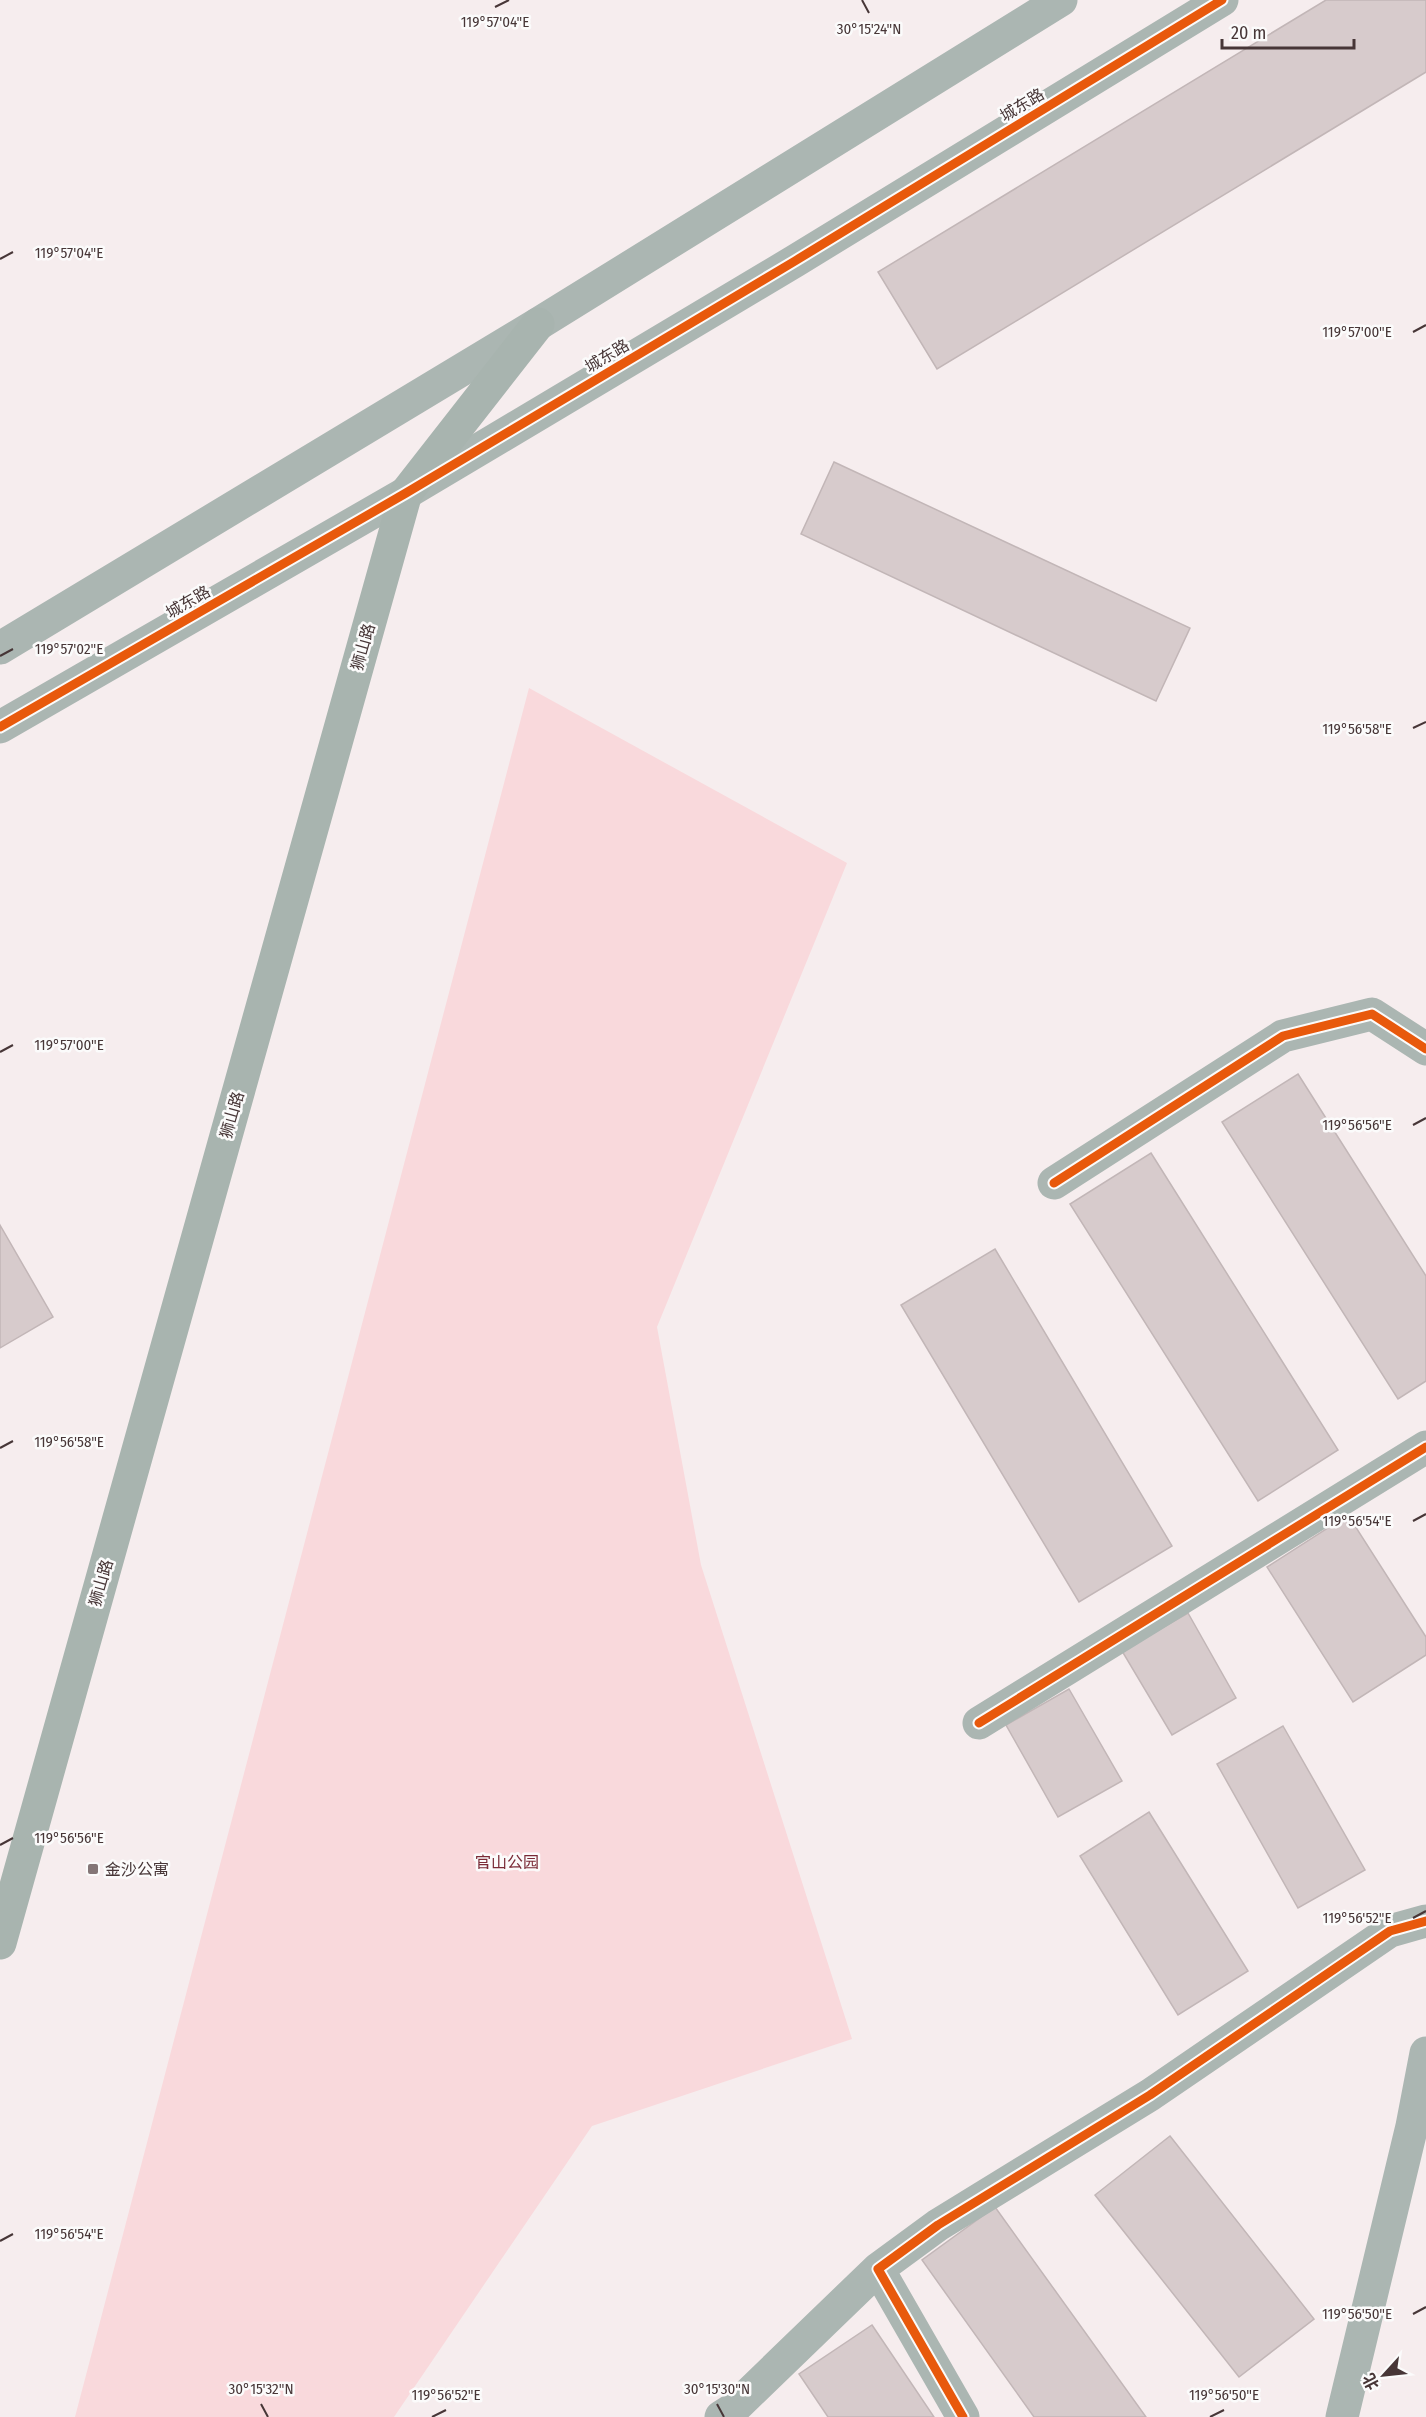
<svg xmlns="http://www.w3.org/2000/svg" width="1426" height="2417" viewBox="0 0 1426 2417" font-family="'Fira Sans Condensed','Noto Sans SC',sans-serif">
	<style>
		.green { fill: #f9d9dc }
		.building { fill: #d7cbcc; stroke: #c2b6b7; stroke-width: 1.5 }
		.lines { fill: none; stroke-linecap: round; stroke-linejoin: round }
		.minor { stroke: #abb6b2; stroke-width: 33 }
		.tertiary { stroke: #abb6b2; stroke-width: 33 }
		.secondary { stroke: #a8b4af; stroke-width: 33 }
		.cycleway-casing { stroke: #fbfbfb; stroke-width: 13 }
		.cycleway { stroke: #e8590c; stroke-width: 9 }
		.ticks { fill: none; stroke: #473637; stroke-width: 2 }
		.poi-dot { fill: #847677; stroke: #fbfbfb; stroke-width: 2 }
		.labels { text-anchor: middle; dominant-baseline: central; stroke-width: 5; stroke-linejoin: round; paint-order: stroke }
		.street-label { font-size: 16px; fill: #473637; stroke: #fbfbfb }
		.park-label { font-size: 16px; fill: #7a2b37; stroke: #fbfbfb }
		.poi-label { font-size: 16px; fill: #473637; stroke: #fbfbfb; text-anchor: start }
		.ticks-label { font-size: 15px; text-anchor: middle; fill: #473637; stroke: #fbfbfb; stroke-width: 5; stroke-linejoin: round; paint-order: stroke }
	</style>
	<rect width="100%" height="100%" fill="#f6edee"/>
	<path class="green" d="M529,688L847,863L657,1327L701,1565L852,2039L592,2126L394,2417H75Z"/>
	<path class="building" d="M1326,0H1426V72L937,369L878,272Z
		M834,462L1190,628L1156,701L801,534Z
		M1298,1074L1426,1276V1381L1398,1399L1222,1122Z
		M1151,1153L1338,1450L1258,1501L1070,1204Z
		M0,1225L53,1317L0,1348Z
		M995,1249L1172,1546L1079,1602L901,1305Z
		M1348,1515L1426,1637V1655L1353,1702L1267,1567Z
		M1188,1613L1236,1698L1172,1735L1122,1651Z
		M1069,1689L1122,1781L1058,1817L1006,1725Z
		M1283,1726L1365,1870L1298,1908L1217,1764Z
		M1149,1812L1248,1971L1178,2015L1080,1856Z
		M1170,2136L1314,2319L1239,2377L1095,2195Z
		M995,2207L1146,2417H1034L922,2260Z
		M872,2325L934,2417H828L799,2374Z"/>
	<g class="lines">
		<path class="minor" d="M1054,1183L1283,1036L1372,1014L1426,1049
			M979,1723L1426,1447
			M721,2417L732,2410L878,2269
			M963,2417L878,2269L938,2225L1150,2095L1390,1931L1426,1921
			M1342,2417L1412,2126L1426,2053"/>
		<path class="tertiary" d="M0,648L538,324L1061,0
			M0,727L406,493L795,261L1222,0"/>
		<path class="secondary" d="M0,1943L406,493L538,324"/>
		<g class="cycleway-casing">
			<path id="cycleway" d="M0,727L406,493L795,261L1222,0
				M1054,1183L1283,1036L1372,1014L1426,1049
				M979,1723L1426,1447
				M963,2417L878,2269L938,2225L1150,2095L1390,1931L1426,1921"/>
		</g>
		<use href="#cycleway" class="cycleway"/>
	</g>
	<path class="ticks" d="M862,0L869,13M495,7L509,0M0,259L13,252M1413,332L1426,325M0,656L13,649M1413,728L1426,722M0,1052L13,1045M1413,1125L1426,1118M0,1448L13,1441M1413,1521L1426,1514M0,1845L13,1838M1413,1918L1426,1911M0,2241L13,2234M1413,2314L1426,2307M261,2404L268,2417M717,2404L724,2417M432,2417L446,2410M1210,2417L1224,2410"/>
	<rect class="poi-dot" x="87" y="1863" width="12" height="12" rx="3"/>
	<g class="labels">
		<g class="street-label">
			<text transform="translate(1022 105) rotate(-31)">城东路</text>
			<text transform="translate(607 356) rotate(-31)">城东路</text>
			<text transform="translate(188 602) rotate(-30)">城东路</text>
			<text transform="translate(363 647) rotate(-74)">狮山路</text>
			<text transform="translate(232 1115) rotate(-74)">狮山路</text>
			<text transform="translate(101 1583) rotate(-74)">狮山路</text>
		</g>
		<g class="park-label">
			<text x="507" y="1862">官山公园</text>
		</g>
		<g class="poi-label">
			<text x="105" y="1869">金沙公寓</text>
		</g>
	</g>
	<g class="ticks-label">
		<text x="495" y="27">119°57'04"E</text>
		<text x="869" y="34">30°15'24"N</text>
		<text x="69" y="258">119°57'04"E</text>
		<text x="1357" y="337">119°57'00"E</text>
		<text x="69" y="654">119°57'02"E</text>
		<text x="1357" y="734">119°56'58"E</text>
		<text x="69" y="1050">119°57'00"E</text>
		<text x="1357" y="1130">119°56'56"E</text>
		<text x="69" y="1447">119°56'58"E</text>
		<text x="1357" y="1526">119°56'54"E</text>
		<text x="69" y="1843">119°56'56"E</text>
		<text x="1357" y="1923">119°56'52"E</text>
		<text x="69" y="2239">119°56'54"E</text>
		<text x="1357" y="2319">119°56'50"E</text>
		<text x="261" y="2394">30°15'32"N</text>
		<text x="717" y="2394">30°15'30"N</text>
		<text x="446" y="2400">119°56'52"E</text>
		<text x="1224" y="2400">119°56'50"E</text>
	</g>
	<g transform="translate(1384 2375) rotate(243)" stroke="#fbfbfb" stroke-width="4.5" paint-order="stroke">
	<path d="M0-4.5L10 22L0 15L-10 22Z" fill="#473637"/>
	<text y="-9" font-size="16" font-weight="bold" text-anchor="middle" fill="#473637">北</text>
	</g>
	<path d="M1222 39v9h132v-9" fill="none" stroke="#473637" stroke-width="3"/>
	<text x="1231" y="39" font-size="18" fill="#473637" stroke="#fbfbfb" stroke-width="4.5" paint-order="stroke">20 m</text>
</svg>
